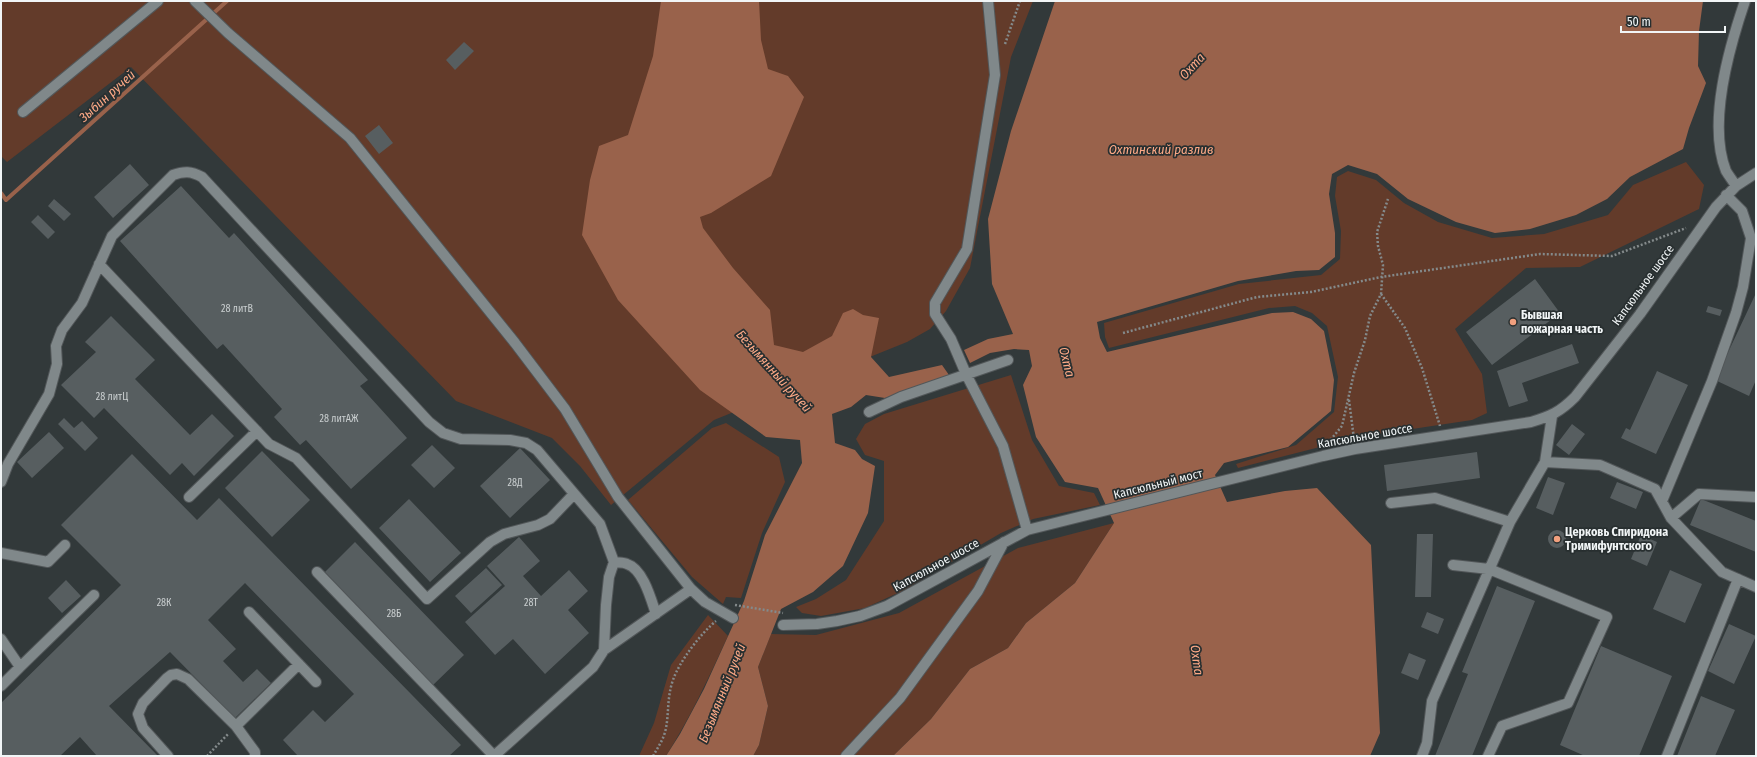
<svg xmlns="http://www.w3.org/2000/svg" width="1757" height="757" viewBox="0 0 1757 757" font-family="'Fira Sans Condensed',sans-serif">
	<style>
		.green { fill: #633b2a }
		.water { fill: #99624b }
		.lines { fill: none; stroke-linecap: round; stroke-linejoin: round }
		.stream { stroke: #99624b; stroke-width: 4 }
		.building { fill: #575e60 }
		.minor-casing { stroke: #525759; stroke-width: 12 }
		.path { stroke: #848a8b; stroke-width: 2.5; stroke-dasharray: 2 2; stroke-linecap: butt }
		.minor { stroke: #80888a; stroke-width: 10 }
		.poi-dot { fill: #f2a07e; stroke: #282f30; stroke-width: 1.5 }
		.labels { text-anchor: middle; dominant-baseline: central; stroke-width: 3.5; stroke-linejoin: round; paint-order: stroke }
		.number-label { font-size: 10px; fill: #cacfd0 }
		.street-label { font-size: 12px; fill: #f1f5f6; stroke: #282f30 }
		.poi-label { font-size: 12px; font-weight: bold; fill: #f1f5f6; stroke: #282f30; text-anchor: start }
		.water-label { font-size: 13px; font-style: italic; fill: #feaa87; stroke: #282f30 }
	</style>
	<rect width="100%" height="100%" fill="#32393a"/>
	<path class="green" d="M1,1H1033L1011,57L970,268L946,311L930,329L907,342L714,420L611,505L580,466L552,438L456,401L131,67L7,162L1,156Z
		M1686,162L1704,185L1699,209L1580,267L1526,268L1455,329L1482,374L1487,413L1472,420L1359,437L1238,468L1236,464L1296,445L1334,412L1338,377L1327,326L1312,313L1295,306L1269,308L1109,348L1105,337L1104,323L1239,284L1321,275L1340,259L1341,231L1335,196L1337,177L1348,171L1376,180L1404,203L1438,222L1492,238L1544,234L1608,215L1633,185Z
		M1011,375L1032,440L1059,486L1094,493L1100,505L1033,519L1001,533L900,592L865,608L821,616L802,613L796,607L816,599L846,580L884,521V461L865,455L856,439L865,424L884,414Z
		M726,423L779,457L785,482L762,533L741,598L726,597L723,604L692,577L628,500L712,428Z
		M1114,523L1075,583L1026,623L1008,648L970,669L931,719L893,756H753L759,745L768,706L758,667L771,634L816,635L899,613L1018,548Z
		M708,615L728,636C709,677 690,718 666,756H639L654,723L671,665Z"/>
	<path class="water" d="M661,1H759L761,40L768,69L788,76L804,97L771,176L711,213L700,217L703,228L733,268L770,310L774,345L803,352L832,336L843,313L853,309L863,315L879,318L871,357L889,377L942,365L949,375L885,398L866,395L851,407L832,414L835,443L855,450L862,459L875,466L868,513L843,566L813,592L781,609L758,667L768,706L759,745L753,756H666L680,734L704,689L744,601L765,535L802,463L800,440L766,437L700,390L618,300L582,235L590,180L599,146L628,135L653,56Z
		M1055,1H1703L1699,31L1698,66L1706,83L1689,128L1683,149L1630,177L1607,199L1576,215L1530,229L1495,233L1456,222L1408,199L1377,174L1348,165L1332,174L1329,194L1335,233V257L1319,270L1296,271L1238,281L1097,322L1100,338L1107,352L1272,313L1293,312L1311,319L1324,331L1334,380L1331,411L1288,447L1224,463L1215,475L1227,502L1285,491L1317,488L1371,545L1380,733L1370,756H893L931,719L970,669L1008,648L1026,623L1075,583L1114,523L1098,488L1065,482L1036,437L1023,385L1032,366L1029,350L1014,349L990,353L970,363L964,350L988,339L1013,334L992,284L988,219L1011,131Z"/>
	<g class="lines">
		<path class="stream" d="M1,193L6,200L227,1"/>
	</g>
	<path class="building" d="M464,42L474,51L455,70L446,60Z
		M379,125L393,143L379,154L365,136Z
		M130,164L149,185L113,218L94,197Z
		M181,186L229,238L234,233L368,380L360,386L407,438L351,489L306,440L300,445L274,417L282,409L223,344L217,349L120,241Z
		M54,199L71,214L64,221L48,206Z
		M38,215L55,232L48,239L31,222Z
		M1535,279L1560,313L1492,365L1466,332Z
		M1756,293V380L1749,396L1715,380Z
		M1708,306L1722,310L1720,316L1706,312Z
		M111,316L155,360L135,379L190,435L212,414L234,436L194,476L182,463L170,475L104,408L94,418L61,385L96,352L85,342Z
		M1572,344L1579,363L1522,383L1528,401L1509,407L1497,371Z
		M1657,371L1688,385L1656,454L1621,438L1626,428L1630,430Z
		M64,418L74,428L82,421L98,438L85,451L58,424Z
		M1572,424L1585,434L1569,455L1556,445Z
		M49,432L64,448L32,478L17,462Z
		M432,445L455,468L434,488L411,465Z
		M520,448L550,480L510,518L480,486Z
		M262,451L310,500L272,537L225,488Z
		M1477,452L1480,478L1387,491L1384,465Z
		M132,454L197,520L219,498L461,745L449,756H298L283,740L313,710L325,722L354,694L245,583L208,620L236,649L223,661L243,682L257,669L271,683L235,718L170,652L109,706L158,756H97L80,737L60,756H1V703L121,585L61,525Z
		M1548,477L1565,483L1553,515L1536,508Z
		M1617,482L1643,492L1636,509L1610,498Z
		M409,499L461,553L430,582L379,528Z
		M1701,499L1756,521V552L1690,525Z
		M1548 539a9 9 0 1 1 18 0a9 9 0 1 1-18 0Z
		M1417,534H1433L1431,597H1415Z
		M1641,535L1657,542L1647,566L1631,559Z
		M519,537L540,561L523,576L541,596L569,570L588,591L568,610L589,633L545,674L513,639L495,655L465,622L505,586L487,566Z
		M355,542L464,655L433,685L325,572Z
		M486,568L502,585L471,613L455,596Z
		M1670,570L1702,584L1685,623L1653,609Z
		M66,580L81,596L62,613L48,598Z
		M1497,586L1535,601L1472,756H1435L1468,674L1462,672Z
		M1427,612L1444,619L1438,634L1421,627Z
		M1729,624L1756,636L1734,684L1708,671Z
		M1601,646L1672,676L1639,756H1585L1560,745Z
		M1409,653L1426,660L1418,680L1401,673Z
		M1701,696L1735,710L1715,756H1677Z"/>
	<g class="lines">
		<g class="minor-casing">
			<path id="minor" d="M195,1L228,33L350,138L515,343L565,409L618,497L691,589L705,602L733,618
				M988,1L995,75L967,249L935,303V314L951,339L966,374L1003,446L1027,530
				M23,112L158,1
				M1736,186C1733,181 1729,176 1726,171C1707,123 1729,48 1745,1
				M99,264L269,444L296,458L427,599L490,542L504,534L538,525L550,519L574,494
				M869,412L901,397L1008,360
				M1545,462L1600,465L1655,489L1671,518L1722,572L1756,587
				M1,482L8,464L49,394L57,364L56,346L62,330L82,303L112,236L173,175C184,171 191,171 202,177L429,422L443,433L461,439L510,440L526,443L537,450L600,524L614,562C618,563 623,562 627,564C643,569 651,599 656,614
				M189,497L257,431
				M1662,501L1712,381L1736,313L1743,287L1751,238L1742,211L1726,195
				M1391,503L1435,498L1510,522
				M1671,518L1699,494L1756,497
				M1,553L48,562L65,545
				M1453,565L1489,569L1607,617L1568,703L1502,726L1488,756
				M317,572L494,756
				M249,612L316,682
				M783,625L817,624L837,621L860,616L887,606L1027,530L1323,456L1355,449L1531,422C1551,416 1560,412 1575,397L1640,314L1716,207L1736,186L1756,173
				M1,639L20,667L1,686
				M604,650L691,589
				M20,667L94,595
				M236,726L299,664
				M168,756L143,728L138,714L143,703L167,678L171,675L177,674L188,679L236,726L255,752V756
				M494,756L593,667L604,650L606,605L609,577L614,562
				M846,756L900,698L978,591L1004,542
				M1422,756L1427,743L1432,701L1510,522L1545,462L1552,416
				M1667,756L1738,579"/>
		</g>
		<path class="path" d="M1005,44L1020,1
			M1381,294L1405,328L1422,368L1440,426
			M1123,333L1257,297L1311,292L1381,277L1540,254L1612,256L1686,228
			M1349,400L1354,439
			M1328,443L1342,426L1354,373L1365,340L1370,316L1381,294L1383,265L1378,246L1377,232L1388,199
			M735,605L783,613
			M207,756L229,733
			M653,756C658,747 664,739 666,728C669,712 667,697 673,680C679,662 701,633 716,621"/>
		<use href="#minor" class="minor"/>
	</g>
	<g class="poi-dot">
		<circle cx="1513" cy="322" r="4"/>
		<circle cx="1557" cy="539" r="4"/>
	</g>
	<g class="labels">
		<g class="number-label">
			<text x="237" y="309">28 литВ</text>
			<text x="112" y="397">28 литЦ</text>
			<text x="339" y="419">28 литАЖ</text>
			<text x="515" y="483">28Д</text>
			<text x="164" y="603">28К</text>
			<text x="531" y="603">28Т</text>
			<text x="394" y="614">28Б</text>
		</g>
		<g class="street-label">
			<text transform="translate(1643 285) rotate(-54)">Капсюльное шоссе</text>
			<text transform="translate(1365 436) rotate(-10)">Капсюльное шоссе</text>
			<text transform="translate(1158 484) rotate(-14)">Капсюльный мост</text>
			<text transform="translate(936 565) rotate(-29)">Капсюльное шоссе</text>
		</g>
		<g class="poi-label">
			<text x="1521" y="315">Бывшая<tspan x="1521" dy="14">пожарная часть</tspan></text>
			<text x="1565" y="532">Церковь Спиридона<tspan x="1565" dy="14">Тримифунтского</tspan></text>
		</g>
		<g class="water-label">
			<text transform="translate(1192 66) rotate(-47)">Охта</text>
			<text transform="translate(107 96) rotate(-42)">Зыбин ручей</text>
			<text x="1161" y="149">Охтинский разлив</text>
			<text transform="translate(1067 362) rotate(76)">Охта</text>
			<text transform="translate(774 371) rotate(48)">Безымянный ручей</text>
			<text transform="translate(1197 660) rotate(82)">Охта</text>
			<text transform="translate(722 693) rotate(-68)">Безымянный ручей</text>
		</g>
	</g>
	<rect width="1757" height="757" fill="none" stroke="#f1f5f6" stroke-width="4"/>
	<path d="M1621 26v6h104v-6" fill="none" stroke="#f1f5f6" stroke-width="2"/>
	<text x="1627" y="26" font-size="12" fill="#f1f5f6" stroke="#282f30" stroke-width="3" paint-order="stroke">50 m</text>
</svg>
